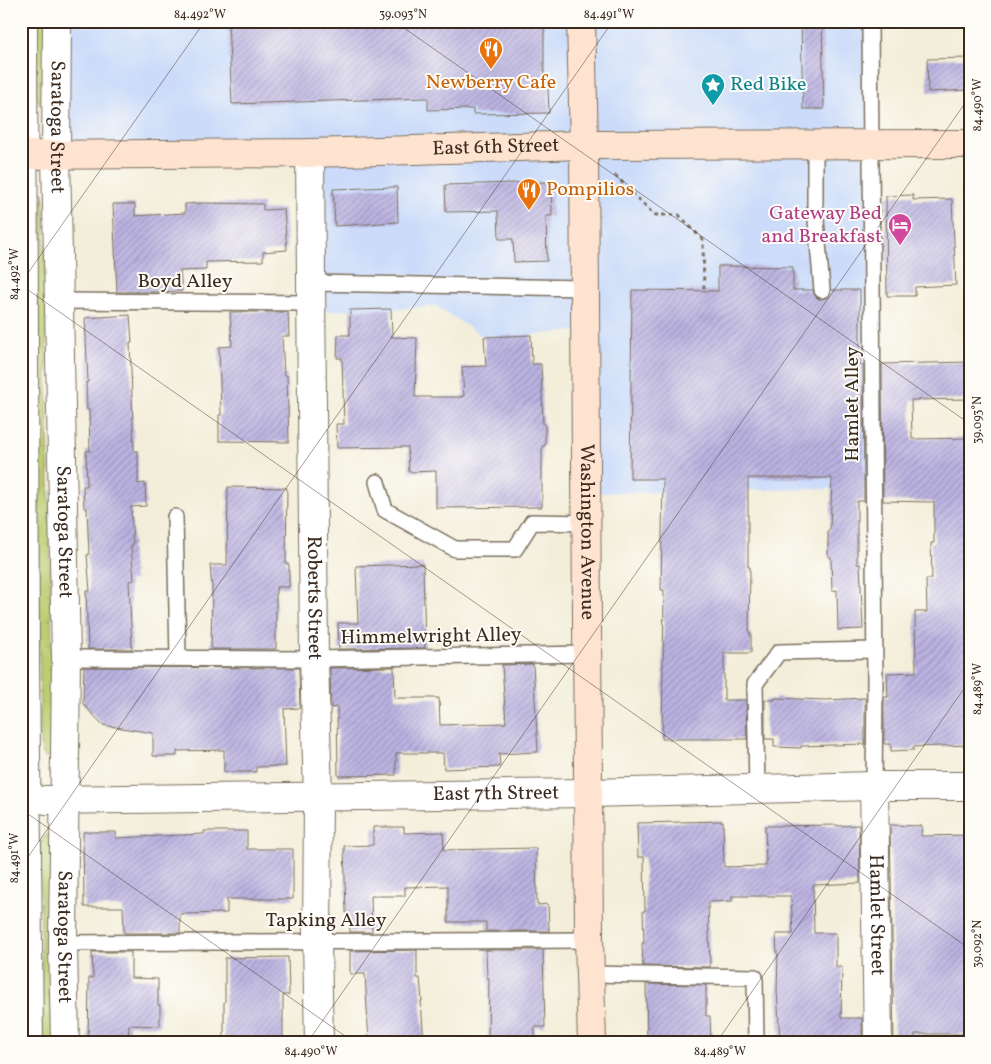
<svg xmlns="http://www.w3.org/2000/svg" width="991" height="1064" viewBox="0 0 991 1064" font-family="Vollkorn,serif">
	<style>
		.built { fill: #cbdbf9 }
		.grass { fill: url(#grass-tufts); stroke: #7c7c48 }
		.building { fill: url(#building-hatch) }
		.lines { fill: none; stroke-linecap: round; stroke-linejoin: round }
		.lane-casing { stroke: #7b6f5f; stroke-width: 18 }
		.street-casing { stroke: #7b6f5f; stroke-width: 30 }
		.secondary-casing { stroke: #7b6f5f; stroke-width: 30 }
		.path { stroke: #7b6f5f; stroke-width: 3; stroke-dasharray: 4 4; stroke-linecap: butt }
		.lane { stroke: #fff; stroke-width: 15 }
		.street { stroke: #fff; stroke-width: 28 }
		.secondary { stroke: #fee3d1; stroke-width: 28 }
		.ticks { fill: none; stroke: #3b2a1e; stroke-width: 1; stroke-opacity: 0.45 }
		.labels { text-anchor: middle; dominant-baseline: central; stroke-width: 4; stroke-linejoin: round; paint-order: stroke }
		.food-label { font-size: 20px; fill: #c56008; stroke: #fdfcf7 }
		.culture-label { font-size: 20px; fill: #0d838f; stroke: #fdfcf7; text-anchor: start }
		.street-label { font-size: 20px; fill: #3b2a1e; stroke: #fdfcf7 }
		.hotel-label { font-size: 20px; fill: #b23c85; stroke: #fdfcf7; text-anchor: end }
		.neatline { fill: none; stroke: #3b2a1e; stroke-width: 2 }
		.ticks-label { font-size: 12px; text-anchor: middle; fill: #3b2a1e }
	</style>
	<defs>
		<pattern id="grass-tufts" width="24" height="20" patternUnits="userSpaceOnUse" patternTransform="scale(1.25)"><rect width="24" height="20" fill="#bcce71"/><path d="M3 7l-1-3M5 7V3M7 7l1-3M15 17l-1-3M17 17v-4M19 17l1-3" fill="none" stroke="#a2b161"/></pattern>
		<pattern id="building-hatch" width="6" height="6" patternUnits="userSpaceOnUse" patternTransform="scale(1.25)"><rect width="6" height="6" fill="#bbb3e2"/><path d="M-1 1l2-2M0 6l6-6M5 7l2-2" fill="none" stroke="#9992b7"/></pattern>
	</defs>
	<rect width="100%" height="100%" fill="#fdfcf7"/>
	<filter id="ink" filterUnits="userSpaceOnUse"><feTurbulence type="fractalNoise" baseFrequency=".02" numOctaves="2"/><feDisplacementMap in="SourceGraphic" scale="10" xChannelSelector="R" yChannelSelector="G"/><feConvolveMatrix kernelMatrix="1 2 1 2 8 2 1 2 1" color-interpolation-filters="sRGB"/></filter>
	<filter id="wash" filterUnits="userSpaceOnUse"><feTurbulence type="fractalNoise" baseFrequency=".0096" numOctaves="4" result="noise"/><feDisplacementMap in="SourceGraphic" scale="20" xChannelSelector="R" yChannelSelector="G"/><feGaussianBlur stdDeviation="1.12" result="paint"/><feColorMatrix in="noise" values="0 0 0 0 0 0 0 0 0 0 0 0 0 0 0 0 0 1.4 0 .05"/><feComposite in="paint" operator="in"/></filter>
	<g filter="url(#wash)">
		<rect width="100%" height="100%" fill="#f3eed9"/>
		<path class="built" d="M57,21H870L874,488L585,493L584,330L531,335L484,337L436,306L391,309L350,310L311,312L310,153L56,155Z"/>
		<path class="grass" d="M35,21H48L44,105H40L36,97Z
			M41,194H44L52,659V751L48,758L45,757L43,754L40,743L37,198Z
			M49,835L51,836L56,1043H42L40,853L41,842L45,836Z"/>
		<g id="blocks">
			<path class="building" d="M228,21H395V23L470,22V21H544V88H548L549,113L473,114V109L428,110V98L232,104Z
				M801,21H822L824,109H803Z
				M970,58V90L928,92L927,59Z
				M551,182L552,216H546L547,261L514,262L513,239H499L498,211L446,212L445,185Z
				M397,187L398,222L335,226L333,189Z
				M913,195V200L952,199L956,285L915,287V296H887L886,196Z
				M204,203L263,204V210L284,209L287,250L263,252V261L206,262V270L180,271L182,291L160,292H117L113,204H135V216L185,213V204Z
				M718,266L793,267V290H813L815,296L818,299H822L828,297L830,294L831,290H860V365H863L864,501H857V564H860L863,629L838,630L837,590L832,591L831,557H828V530H830L832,478H748V567H750L749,633H751V653H724V700H746L747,739H662L664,590H661L663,479H630L632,290L718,291Z
				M391,309L392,337L417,338L415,397H462L461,396H464L462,367L486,366L484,337L531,335L532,364H541L543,424H545V446H542V507L436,508V471L409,472L408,447L337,448L336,424H344L342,358H337L338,335H350V310Z
				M230,312H288L289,336H282L284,375H287L289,442L219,441V415H221L219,347L232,346Z
				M130,315L132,343H130L134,451H138V484L145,483L146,506L131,507L133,545L131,546L134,580L129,581L132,649H88L86,591H90L87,555H89L87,508H84L83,486H87L86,451H90L89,410H87L86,382H88L85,318Z
				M970,362V399L911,400L912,439L970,438V745L913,747L914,750L891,751V744H884V697H888L887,673L916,672L915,612H927L926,579H932L931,543H934V502L883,501L882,364Z
				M228,487L287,488L286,564H289V587H276V649H211L212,588L210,565H227Z
				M423,564L425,648L339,649L338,623H358L356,566Z
				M533,664L538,752L499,754L500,767L444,769L443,753H396V775L338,776L337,707L331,708L330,668L394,667L395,698H439L440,725L506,723L502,665Z
				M84,667L299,668L300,708L284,709L286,766L256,767V772H224V750L177,751V756H153V733L103,725L83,704Z
				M775,698L825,700L865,698V744L801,746V748L774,747V739H765V700H775Z
				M723,821L724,867L766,866L765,826L838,825V826L859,825L860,883L813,885L814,933H836V967H842L841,1018H862V1040L780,1042L777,989L778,954H777L776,934H793L791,896H732V901L708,902L710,967L643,966L642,943H644L643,911H645L644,857H638L637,823Z
				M890,825L922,826L921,836L970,835V1034H915V1043H894Z
				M373,827H404V833L443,832L444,850L536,848L537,905L548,904L549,931H486V922H448V886L405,887V896H371L372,932H350L349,913H346L344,846L373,845Z
				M204,831H247V849H293V899H227V913L180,914V933H124L123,907H84L83,832H116V838L204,834Z
				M417,950V978H420L422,1001H421L424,1043H369L365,974H350V951Z
				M486,950H543L545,1027H535V1043H488L489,978H487Z
				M92,952H131V978L158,979V1005H160V1026L129,1025L128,1043H88L89,978H93Z
				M288,957L289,995H283V1043H224V1002H225V958Z
				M646,984L706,985V1016H710L711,1043H647Z"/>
		</g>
	</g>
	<g filter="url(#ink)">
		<use href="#blocks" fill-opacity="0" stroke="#7b6f5f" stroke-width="1"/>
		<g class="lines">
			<g class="lane-casing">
				<path id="lane" d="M870,21L875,683L874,786
					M815,145V208L822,290
					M311,283L584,288
					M59,301L311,303
					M377,482L385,510L455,549H515L532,522L586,523
					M175,517L178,658
					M66,658L314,659L587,654
					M757,789L755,684L779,652L875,650
					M63,943L589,940
					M589,974L755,977L756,1043"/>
			</g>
			<g class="street-casing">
				<g id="street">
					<path d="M23,21L25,661L29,1043"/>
					<path id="s1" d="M57,21L56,155L66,658L63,943L65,1043"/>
					<path id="s2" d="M310,153L314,659L318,797L317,941L319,1043"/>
					<path id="s3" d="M874,786L878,1043"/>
					<path id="s4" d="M46,800L589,793L874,786H970"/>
				</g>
			</g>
			<g class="secondary-casing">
				<g id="secondary">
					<path id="s5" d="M581,21L584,145L589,940L592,1043"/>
					<path id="s6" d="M21,155L310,153L584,145L970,144"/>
				</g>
			</g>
			<path class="path" d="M615,175L654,215H679L703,240L704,291"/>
			<use href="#lane" class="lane"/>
			<use href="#street" class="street"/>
			<use href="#secondary" class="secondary"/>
		</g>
	</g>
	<path class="ticks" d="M394,21L970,424M21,283L205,21M21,285L970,949M21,809L355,1043M21,867L613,21M307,1043L970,96M716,1043L970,680"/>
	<defs>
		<g id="restaurant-pin" transform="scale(1.25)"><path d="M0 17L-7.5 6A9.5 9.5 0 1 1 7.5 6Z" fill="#e8710a" stroke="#fdfcf7"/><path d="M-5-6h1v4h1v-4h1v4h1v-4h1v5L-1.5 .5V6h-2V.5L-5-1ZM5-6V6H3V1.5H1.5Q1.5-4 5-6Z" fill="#fff"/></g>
		<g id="sight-pin" transform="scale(1.25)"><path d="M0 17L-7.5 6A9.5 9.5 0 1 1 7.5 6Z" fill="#0f9aa8" stroke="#fdfcf7"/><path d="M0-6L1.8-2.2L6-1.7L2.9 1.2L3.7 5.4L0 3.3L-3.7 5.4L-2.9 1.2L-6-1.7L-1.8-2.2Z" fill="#fff"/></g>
		<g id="hotel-pin" transform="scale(1.25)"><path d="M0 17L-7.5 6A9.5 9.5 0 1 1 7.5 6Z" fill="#d1479c" stroke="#fdfcf7"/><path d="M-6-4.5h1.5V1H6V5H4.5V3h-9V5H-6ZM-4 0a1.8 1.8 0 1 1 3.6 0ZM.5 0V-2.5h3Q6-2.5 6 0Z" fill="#fff"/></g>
	</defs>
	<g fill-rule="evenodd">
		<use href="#restaurant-pin" x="491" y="49"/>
		<use href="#sight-pin" x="713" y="85"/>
		<use href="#restaurant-pin" x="529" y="190"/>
		<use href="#hotel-pin" x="900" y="225"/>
	</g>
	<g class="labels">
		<g class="food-label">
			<text x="491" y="83">Newberry Cafe</text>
			<text x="546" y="190" text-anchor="start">Pompilios</text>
		</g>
		<g class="culture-label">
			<text x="730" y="85">Red Bike</text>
		</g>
		<g class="street-label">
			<text stroke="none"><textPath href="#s1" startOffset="106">Saratoga Street</textPath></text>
			<text stroke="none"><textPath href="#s6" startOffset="475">East 6th Street</textPath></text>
			<text x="185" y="282">Boyd Alley</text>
			<text transform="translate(853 404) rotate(-90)">Hamlet Alley</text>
			<text stroke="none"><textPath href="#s1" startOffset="511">Saratoga Street</textPath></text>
			<text stroke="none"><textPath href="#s5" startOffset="511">Washington Avenue</textPath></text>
			<text stroke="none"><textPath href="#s2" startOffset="445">Roberts Street</textPath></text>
			<text transform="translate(431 637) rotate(-1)">Himmelwright Alley</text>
			<text stroke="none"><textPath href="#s4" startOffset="450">East 7th Street</textPath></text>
			<text stroke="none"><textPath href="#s3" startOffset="129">Hamlet Street</textPath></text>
			<text x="326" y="921">Tapking Alley</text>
			<text stroke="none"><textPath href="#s1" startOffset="916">Saratoga Street</textPath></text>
		</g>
		<g class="hotel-label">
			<text x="882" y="214">Gateway Bed<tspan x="882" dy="23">and Breakfast</tspan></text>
		</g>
	</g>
	<rect width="991" height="1064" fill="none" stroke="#fdfcf7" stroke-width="55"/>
	<rect x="28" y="28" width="936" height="1008" class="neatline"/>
	<g class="ticks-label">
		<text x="200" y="18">84.492°W</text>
		<text x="403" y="18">39.093°N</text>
		<text x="609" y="18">84.491°W</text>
		<text transform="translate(977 105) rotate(-90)" y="4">84.490°W</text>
		<text transform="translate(14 274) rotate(-90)" y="4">84.492°W</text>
		<text transform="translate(977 420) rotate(-90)" y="4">39.093°N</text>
		<text transform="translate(977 689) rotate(-90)" y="4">84.489°W</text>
		<text transform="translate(14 858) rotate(-90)" y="4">84.491°W</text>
		<text transform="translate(977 944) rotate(-90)" y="4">39.092°N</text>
		<text x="311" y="1055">84.490°W</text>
		<text x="720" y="1055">84.489°W</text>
	</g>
</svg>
